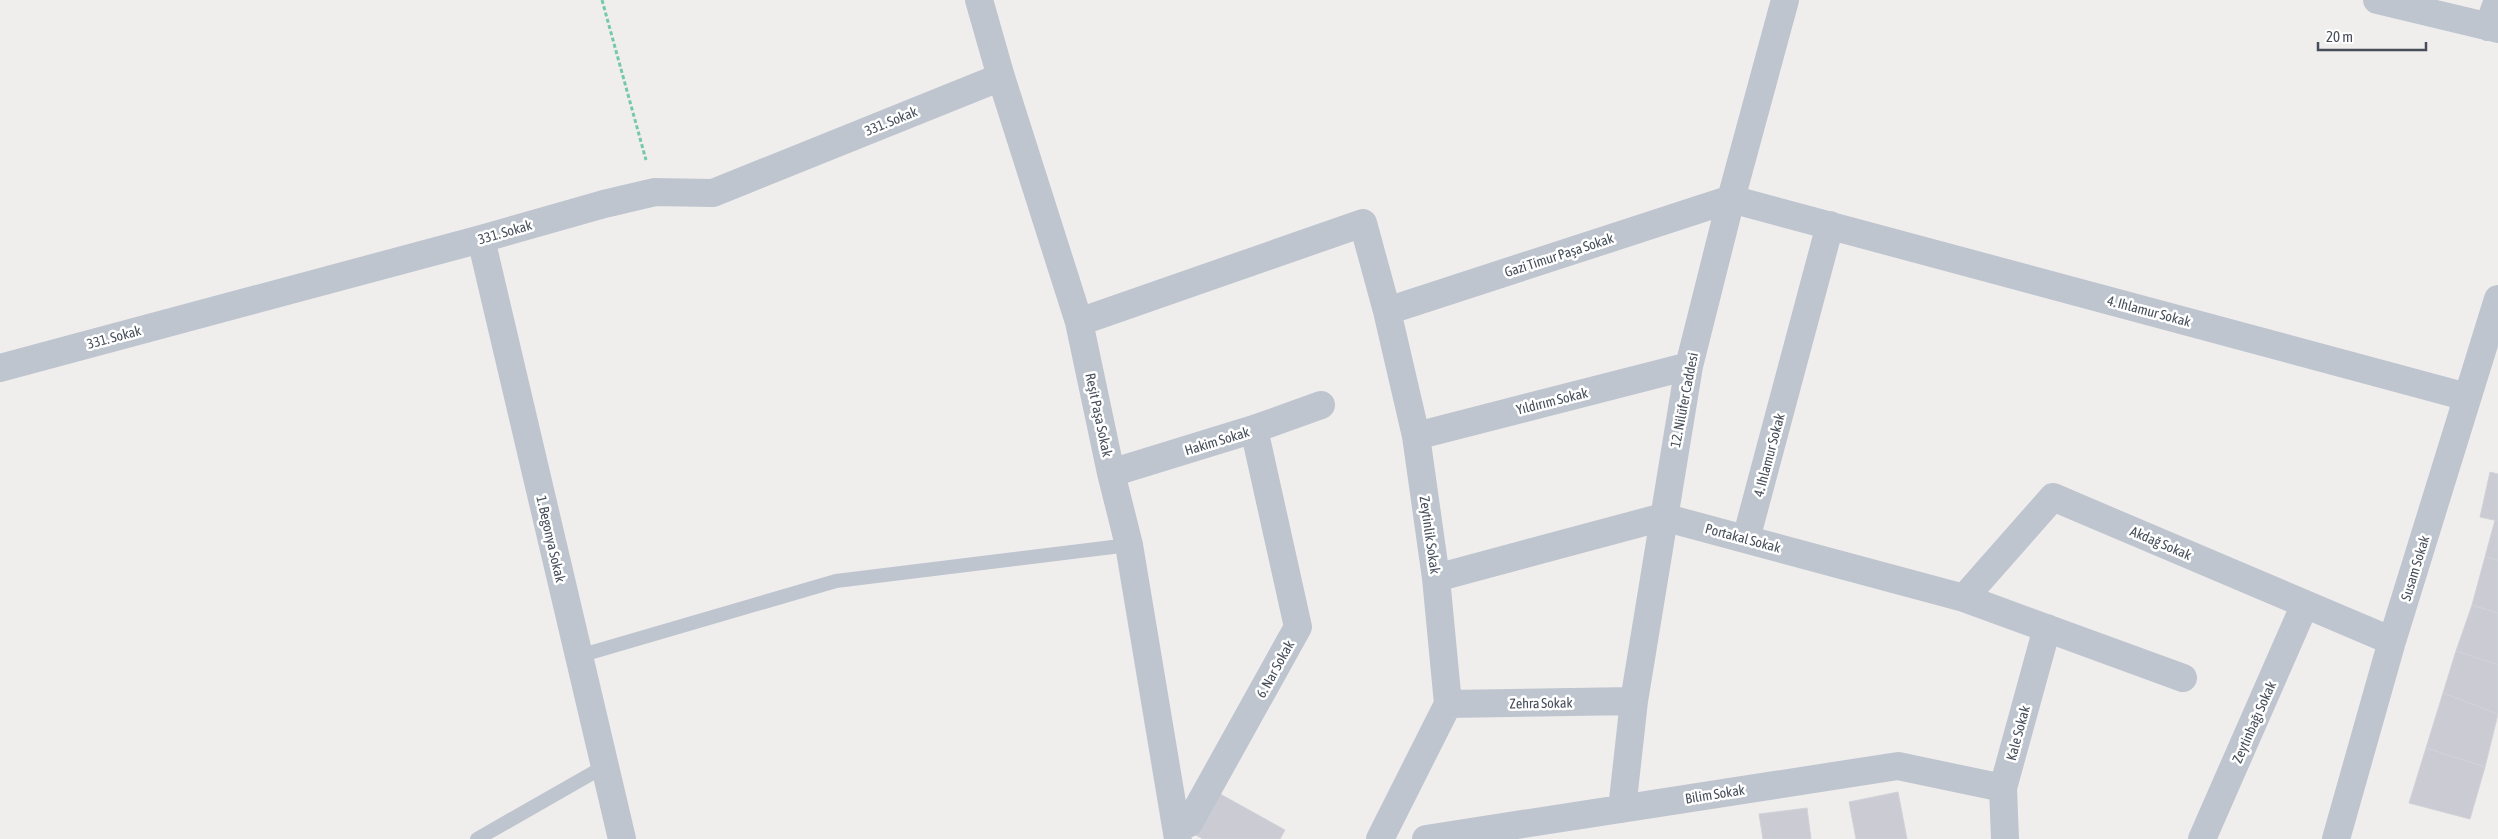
<svg xmlns="http://www.w3.org/2000/svg" width="2498" height="839" viewBox="0 0 2498 839" font-family="'Asap Condensed',sans-serif">
	<style>
		.building { fill: #cacbd3; stroke: #d1d2d8 }
		.lines { fill: none; stroke-linecap: round; stroke-linejoin: round }
		.path { stroke: #75c9ab; stroke-width: 3; stroke-dasharray: 4 2.5; stroke-linecap: butt }
		.lane { stroke: #bec5cf; stroke-width: 14 }
		.street { stroke: #bec5cf; stroke-width: 28 }
		.labels { text-anchor: middle; dominant-baseline: central; stroke-width: 5; stroke-linejoin: round; paint-order: stroke }
		.street-label { font-size: 14px; fill: #464e5a; stroke: #fff }
	</style>
	<rect width="100%" height="100%" fill="#f0eded"/>
	<path class="building" d="M2490,472L2498,474V521L2480,517Z
		M2495,520L2498,521V560L2485,557Z
		M2485,557L2498,560V613L2472,605Z
		M2472,605L2498,613V665L2456,651Z
		M2456,651L2498,665V714L2443,693Z
		M2443,693L2498,714L2485,767L2426,748Z
		M2426,748L2485,767L2470,819L2409,803Z
		M1213,790L1285,830L1280,839H1203L1190,832Z
		M1898,792L1907,839H1856L1849,802Z
		M1807,808L1811,839H1763L1759,814Z"/>
	<g class="lines">
		<path class="path" d="M602,0L646,160"/>
		<path class="lane" d="M579,656L836,581L1129,545
			M477,839L605,766"/>
		<path class="street" d="M979,0L1001,77L1079,322L1111,473L1129,545L1178,839
			M2377,0L2498,29
			M2488,27L2498,0
			M481,239L622,839
			M1387,311L1731,199L2467,397
			M1079,322L1363,223L1387,311L1416,436L1436,578L1448,704L1380,839
			M0,368L481,239L604,204L655,192L713,193L1001,77
			M1416,436L1689,366
			M1111,473L1254,429L1321,405
			M1746,539L1830,225
			M1436,578L1663,517L1964,598L2183,678
			M1964,598L2053,497L2392,641
			M1448,704L1634,701
			M1622,809L1634,701L1689,366L1731,199L1785,0
			M1177,829L1189,823L1298,627L1254,429
			M1426,839L1898,766L2003,788
			M2005,839L2003,788L2047,628
			M2202,839L2305,604
			M2336,839L2392,641L2498,299"/>
	</g>
	<g class="labels">
		<g class="street-label">
			<text transform="translate(891 121) rotate(-22)">331. Sokak</text>
			<text transform="translate(505 232) rotate(-16)">331. Sokak</text>
			<text transform="translate(1559 255) rotate(-18)">Gazi Timur Paşa Sokak</text>
			<text transform="translate(2149 311) rotate(15)">4. Ihlamur Sokak</text>
			<text transform="translate(114 337) rotate(-15)">331. Sokak</text>
			<text transform="translate(1684 400) rotate(-79)">12. Nilüfer Caddesi</text>
			<text transform="translate(1552 401) rotate(-14)">Yıldırım Sokak</text>
			<text transform="translate(1099 415) rotate(78)">Reşit Paşa Sokak</text>
			<text transform="translate(1217 441) rotate(-17)">Hakim Sokak</text>
			<text transform="translate(1769 455) rotate(-75)">4. Ihlamur Sokak</text>
			<text transform="translate(1430 535) rotate(82)">Zeytinlik Sokak</text>
			<text transform="translate(1743 538) rotate(15)">Portakal Sokak</text>
			<text transform="translate(551 539) rotate(77)">1. Begonya Sokak</text>
			<text transform="translate(2161 543) rotate(23)">Akdağ Sokak</text>
			<text transform="translate(2415 568) rotate(-73)">Susam Sokak</text>
			<text transform="translate(1275 669) rotate(-61)">6. Nar Sokak</text>
			<text transform="translate(1541 703) rotate(-1)">Zehra Sokak</text>
			<text transform="translate(2254 722) rotate(-66)">Zeytinbağı Sokak</text>
			<text transform="translate(2018 733) rotate(-75)">Kale Sokak</text>
			<text transform="translate(1715 794) rotate(-9)">Bilim Sokak</text>
		</g>
	</g>
	<path d="M2318 42v8h108v-8" fill="none" stroke="#464e5a" stroke-width="2.5"/>
	<text x="2326" y="42" font-size="15" fill="#464e5a" stroke="#ffffff" stroke-width="4" paint-order="stroke">20 m</text>
</svg>
